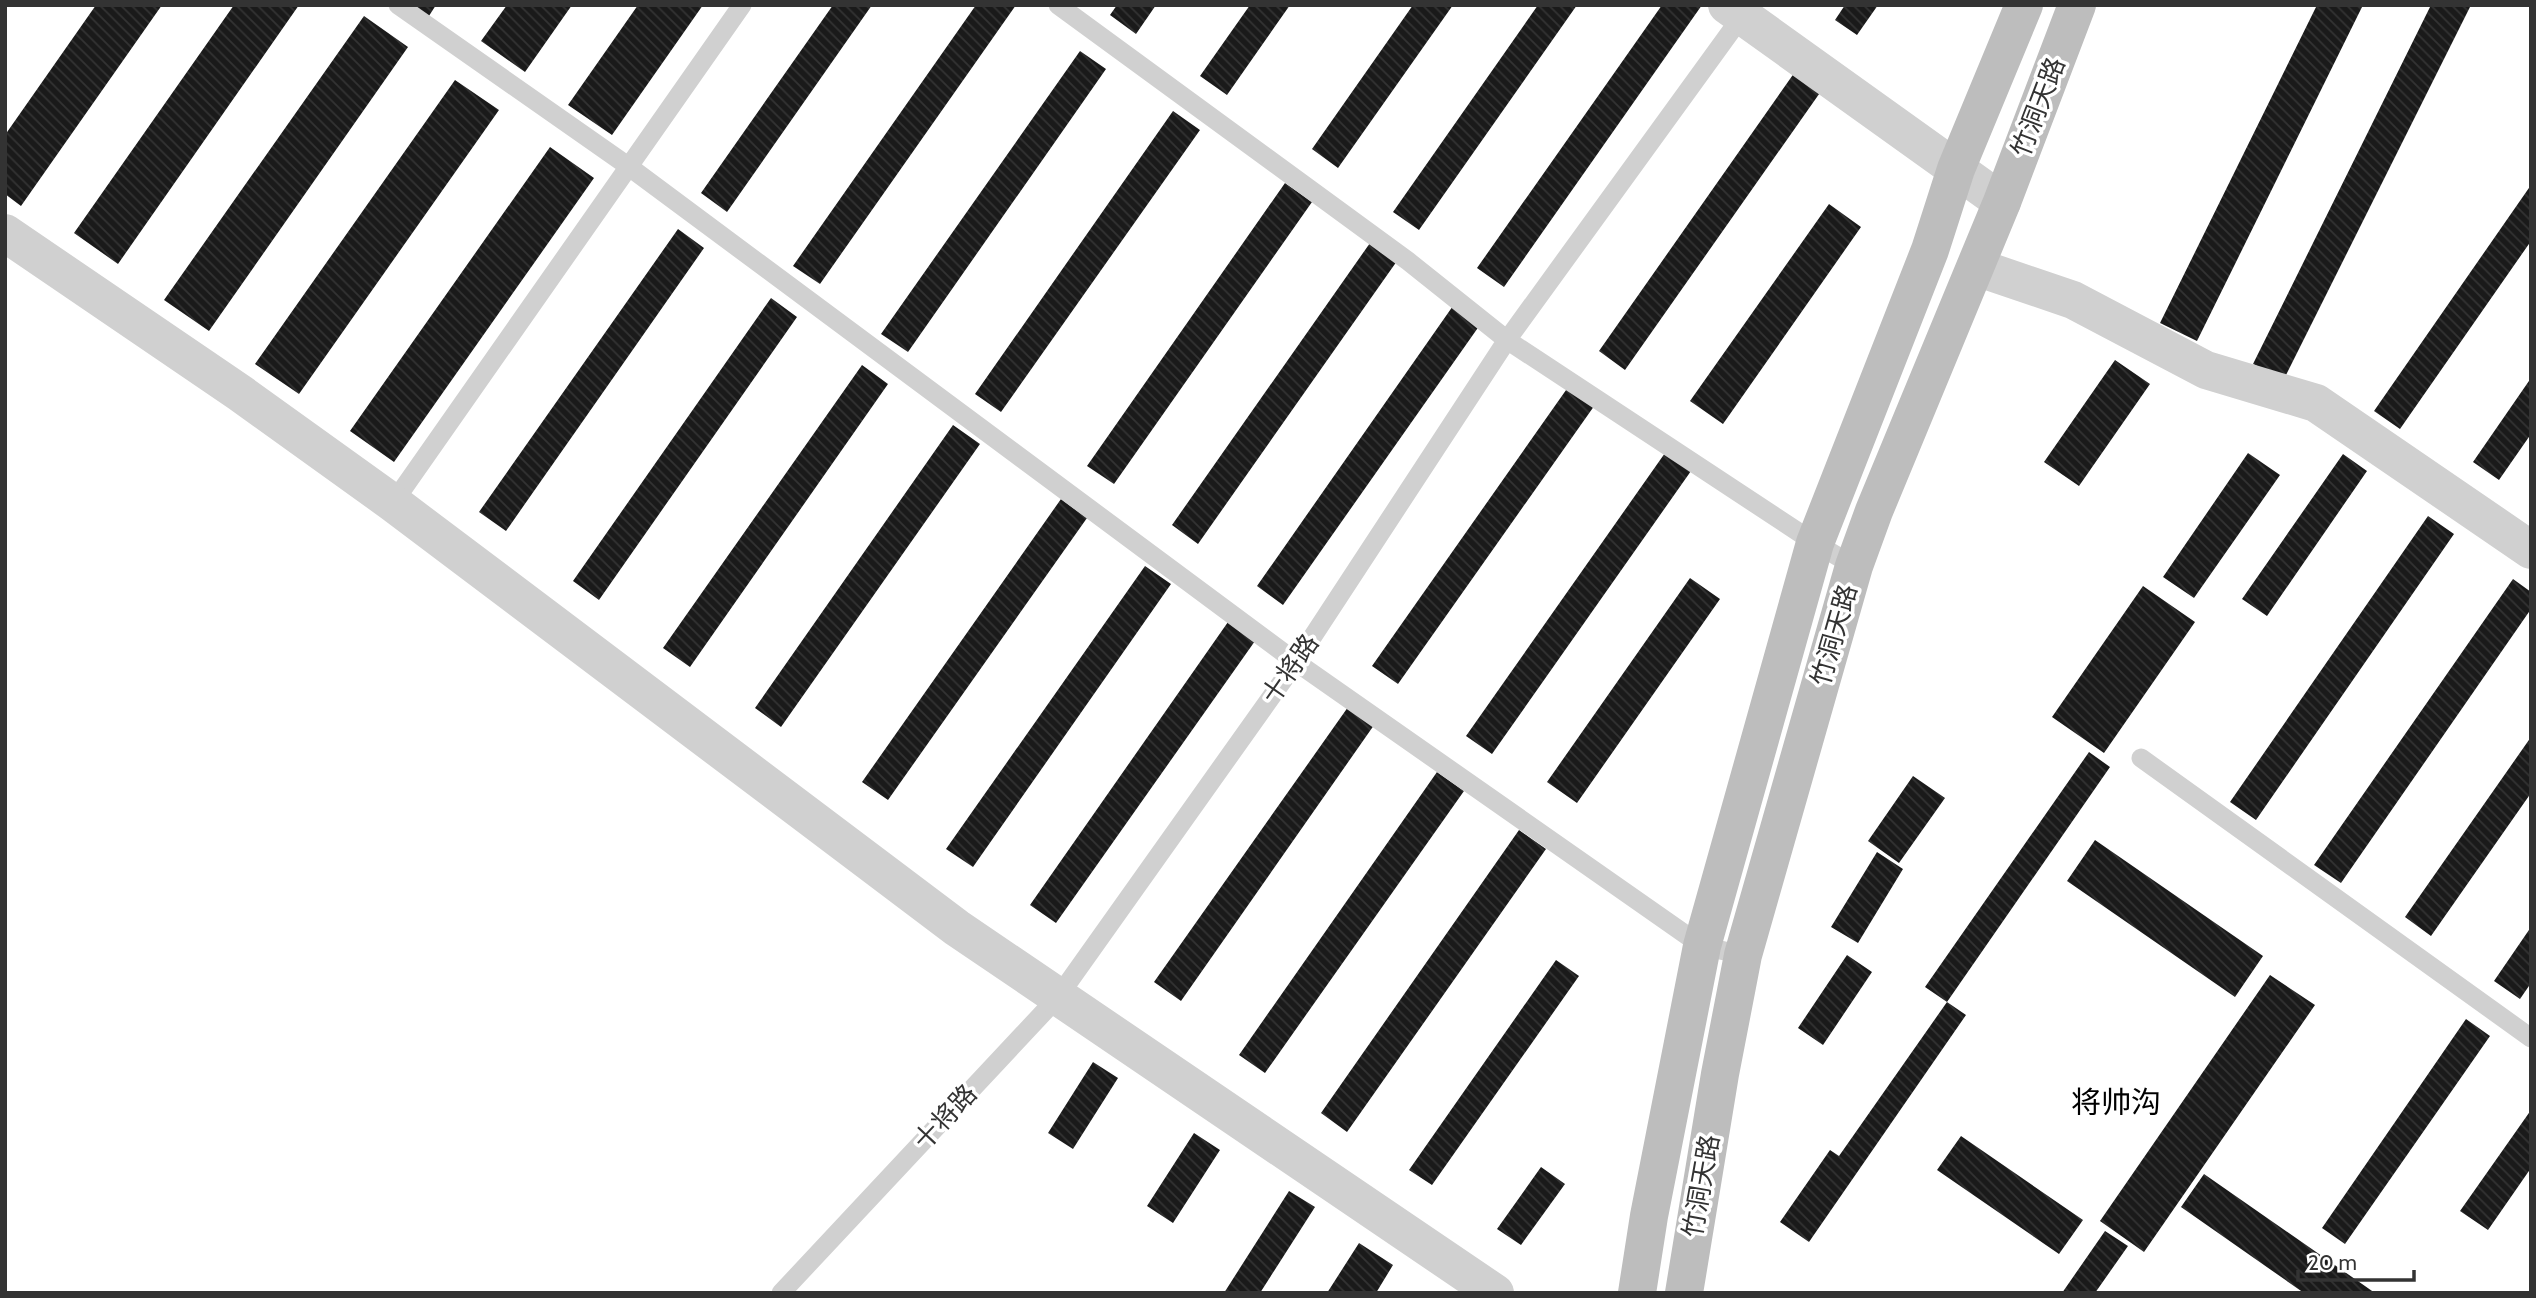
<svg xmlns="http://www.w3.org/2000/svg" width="2536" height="1298" viewBox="0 0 2536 1298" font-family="Cabin,'Noto Sans SC',sans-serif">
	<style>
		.building { fill: url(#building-back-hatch) }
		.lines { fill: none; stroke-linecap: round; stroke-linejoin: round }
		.service { stroke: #d0d0d0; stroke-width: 19 }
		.minor { stroke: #d0d0d0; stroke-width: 38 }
		.secondary { stroke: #bdbdbd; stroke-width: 38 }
		.labels { text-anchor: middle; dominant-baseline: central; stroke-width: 7; stroke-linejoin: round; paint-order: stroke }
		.street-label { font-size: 26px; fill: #333; stroke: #fff }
		.quarter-label { font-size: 30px; fill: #000; stroke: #fff }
	</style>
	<defs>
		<pattern id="building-back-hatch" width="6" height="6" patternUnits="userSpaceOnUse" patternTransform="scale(1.75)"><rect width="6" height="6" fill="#1a1a1a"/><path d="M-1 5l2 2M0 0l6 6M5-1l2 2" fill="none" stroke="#333"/></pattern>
	</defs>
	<rect width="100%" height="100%" fill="#fff"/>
	<path class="building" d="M96,5H162L21,206L5,194V135Z
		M234,5H299L118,264L74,233Z
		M407,5H436L427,19Z
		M507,5H572L525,72L481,41Z
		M638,5H703L612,135L568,105Z
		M833,5H872L727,212L701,193Z
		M976,5H1016L820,284L793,266Z
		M1117,5H1156L1136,34L1110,15Z
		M1250,5H1290L1227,95L1200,76Z
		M1413,5H1453L1338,168L1312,149Z
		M1538,5H1577L1419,230L1393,212Z
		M1662,5H1702L1504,287L1477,268Z
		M1845,5H1878L1857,35L1835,20Z
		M2317,5H2363L2197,341L2160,323Z
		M2431,5H2471L2284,379L2253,364Z
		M364,16L408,47L209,331L164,300Z
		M1080,51L1106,69L908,352L881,334Z
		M1797,69L1824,87L1625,370L1599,351Z
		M455,80L499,110L299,394L255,364Z
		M1173,111L1200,130L1001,412L975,394Z
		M550,147L594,178L394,462L350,431Z
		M1285,183L1312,202L1114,484L1087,466Z
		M2531,185V241L2400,429L2374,411Z
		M1829,204L1861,227L1723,424L1690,401Z
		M678,229L704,248L506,531L479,512Z
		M1370,243L1397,261L1198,544L1172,525Z
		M771,298L797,317L599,600L573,581Z
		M1455,303L1482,322L1283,605L1257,586Z
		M2115,360L2150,384L2079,486L2044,462Z
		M862,365L888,384L690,667L663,648Z
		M2531,378V434L2499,480L2473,462Z
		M1571,383L1597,402L1398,684L1372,666Z
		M953,425L980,444L781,727L755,708Z
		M1665,453L1691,471L1492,754L1466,736Z
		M2248,453L2280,475L2194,598L2163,577Z
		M2343,454L2367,471L2267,616L2242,599Z
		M1061,499L1087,518L888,800L862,782Z
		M2428,516L2454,534L2256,820L2230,802Z
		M1145,566L1171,584L973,867L946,849Z
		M1690,578L1720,599L1577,803L1547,782Z
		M2513,579L2531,592V609L2341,883L2314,865Z
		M2143,586L2195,622L2104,753L2052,717Z
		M1228,622L1255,641L1056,923L1030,905Z
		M1353,700L1379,718L1181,1001L1154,982Z
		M2531,737V793L2431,936L2405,917Z
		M2089,752L2110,767L1947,1002L1925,987Z
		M1437,772L1464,791L1265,1073L1239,1055Z
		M1913,776L1945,798L1899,863L1868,841Z
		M1519,830L1546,849L1347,1132L1321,1113Z
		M2095,840L2263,956L2235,997L2067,881Z
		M1877,852L1903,869L1858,943L1831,927Z
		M2531,927V983L2520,999L2494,981Z
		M1847,955L1872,972L1823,1045L1798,1028Z
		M1556,960L1579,976L1432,1185L1409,1170Z
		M2270,975L2315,1005L2144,1252L2100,1221Z
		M1947,1002L1966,1015L1809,1242L1780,1222L1830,1150L1839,1156Z
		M2466,1019L2490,1036L2345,1244L2322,1228Z
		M1093,1062L1118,1078L1073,1149L1048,1133Z
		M2531,1110V1168L2488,1230L2460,1211Z
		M1194,1133L1220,1150L1173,1223L1147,1206Z
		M1961,1136L2083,1220L2059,1254L1937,1170Z
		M1541,1167L1565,1184L1521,1245L1497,1229Z
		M2204,1174L2375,1293H2304L2181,1207Z
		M1289,1191L1315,1207L1260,1293H1224Z
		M2105,1231L2128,1246L2095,1293H2062Z
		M1359,1243L1393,1265L1376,1293H1327Z"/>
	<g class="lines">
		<path class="service" d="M398,5L628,166L1296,662L1702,946L1743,955
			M1058,5L1408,261L1507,340L1742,16
			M393,503L742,5
			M2141,758L2531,1038
			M781,1293L1058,997L1296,662L1507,340L1815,543L1854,566"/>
		<path class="minor" d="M1727,5L2002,202
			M5,233L240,393L393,503L957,928L1495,1293
			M1976,267L2073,300L2206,370L2316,403L2531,550"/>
		<path class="secondary" d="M1637,1293L1649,1216L1702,946L1815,543L1930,250L1956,169L2024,5
			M1684,1293L1720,1074L1743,955L1854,566L1874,511L2002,202L2077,5"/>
	</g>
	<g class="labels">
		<g class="street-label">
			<text transform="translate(2038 107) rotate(-69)">竹洞天路</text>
			<text transform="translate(1834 635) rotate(-74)">竹洞天路</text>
			<text transform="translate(1290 669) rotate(-55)">十将路</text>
			<text transform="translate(945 1117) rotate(-47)">十将路</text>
			<text transform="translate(1701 1186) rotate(-80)">竹洞天路</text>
		</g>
		<g class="quarter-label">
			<text x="2116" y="1102">将帅沟</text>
		</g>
	</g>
	<rect width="2536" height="1298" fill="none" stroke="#333333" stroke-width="14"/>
	<path d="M2298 1270v10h116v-10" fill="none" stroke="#333333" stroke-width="3.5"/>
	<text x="2308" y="1270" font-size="21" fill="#333333" stroke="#ffffff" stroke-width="5" paint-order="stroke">20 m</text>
</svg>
